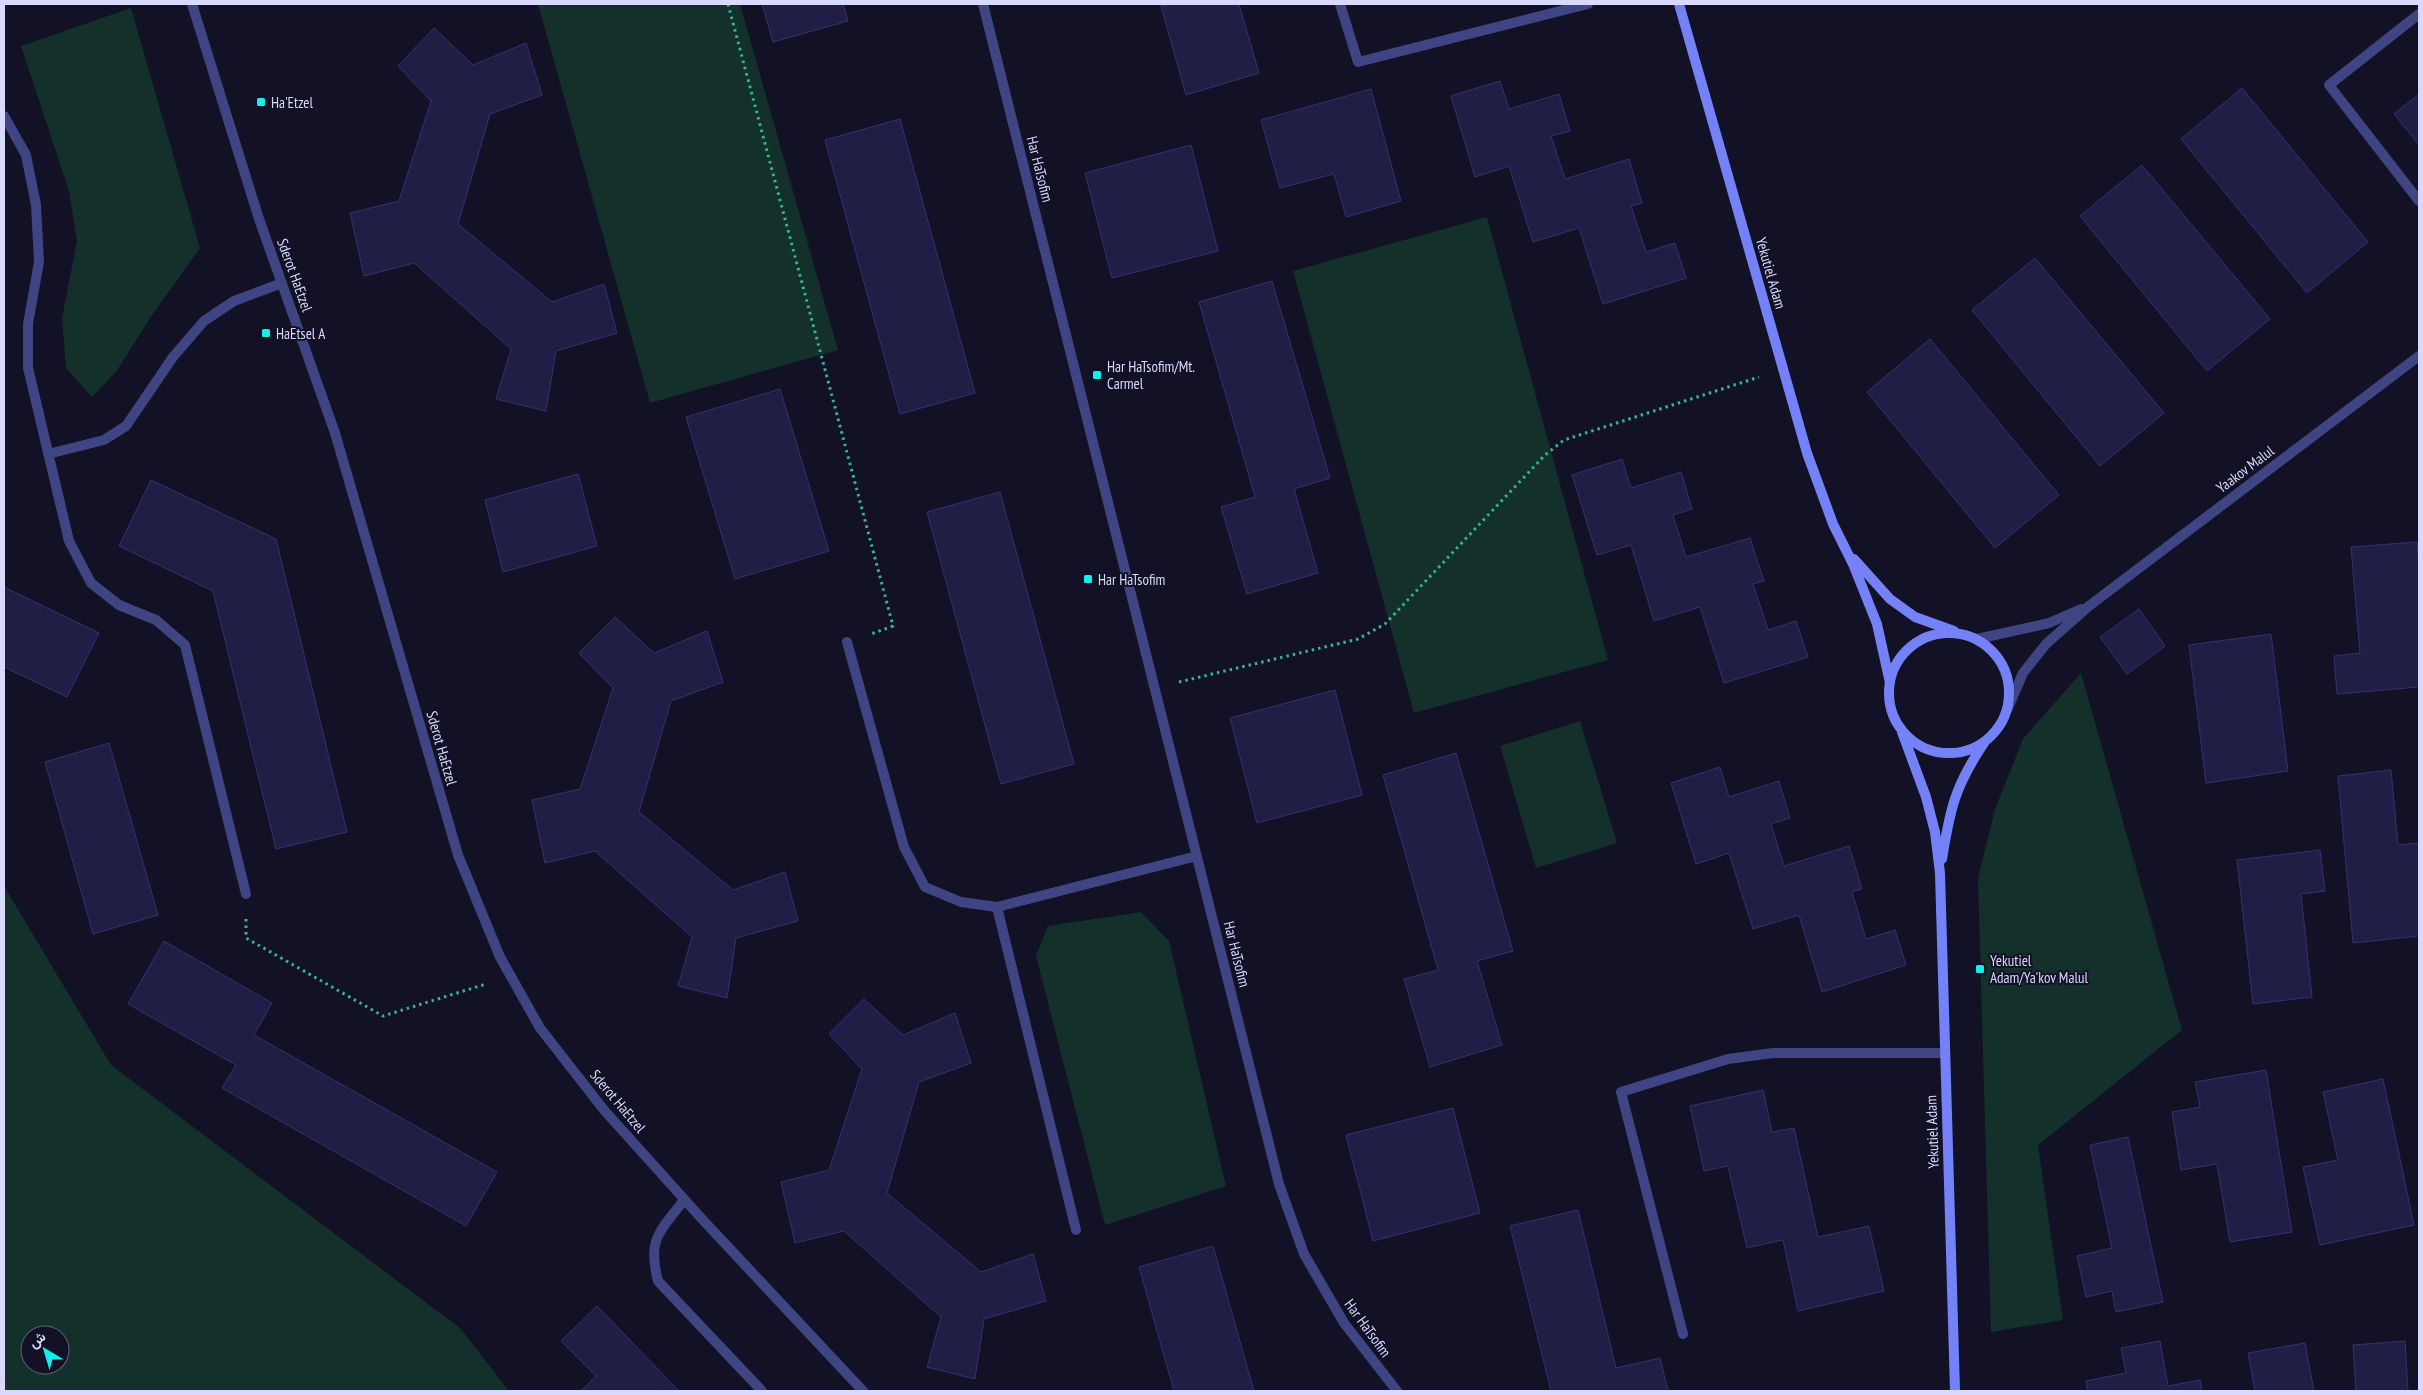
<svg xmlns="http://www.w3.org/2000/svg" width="2423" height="1395" viewBox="0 0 2423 1395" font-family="'PT Sans Narrow',Vazirmatn,sans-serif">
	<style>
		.green { fill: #14302b; fill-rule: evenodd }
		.building { fill: #211e46; stroke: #363171 }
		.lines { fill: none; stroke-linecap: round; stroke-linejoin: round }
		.path { stroke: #37b29b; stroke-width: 3; stroke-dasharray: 2.5 4; stroke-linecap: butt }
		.lane { stroke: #3f4582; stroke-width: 10 }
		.street { stroke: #3f4582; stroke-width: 10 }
		.secondary { stroke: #7582f7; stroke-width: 10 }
		.poi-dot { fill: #0ff2eb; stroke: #121126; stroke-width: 2 }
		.labels { text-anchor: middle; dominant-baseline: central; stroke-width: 4; stroke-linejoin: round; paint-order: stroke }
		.poi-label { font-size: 15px; fill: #d8d9fd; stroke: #121126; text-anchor: start }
		.street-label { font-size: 15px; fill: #d8d9fd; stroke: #121126 }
	</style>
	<rect width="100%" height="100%" fill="#121126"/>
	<path class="green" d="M538,4H740L838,350L650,403Z
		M131,8L200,248L152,315L116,372L92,397L66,368L62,318L77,241L69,191L21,46Z
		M1487,217L1608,660L1414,713L1293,271Z
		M2081,673L2182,1030L2038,1145L2063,1320L1991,1332L1978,878L1995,809L2023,739Z
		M1580,721L1617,843L1536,868L1500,746Z
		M4,886L111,1065L461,1329L509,1391H4ZM30,1335H60V1365H30Z
		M1141,912L1169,941L1226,1186L1105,1225L1036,956L1048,926Z"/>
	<path class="building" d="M762,4H843L848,21L773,42Z
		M1170,4H1239L1259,73L1186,95L1161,6Z
		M434,28L473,65L526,43L542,95L490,114L458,224L552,302L604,284L617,333L556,351L546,411L496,399L511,349L414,263L364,276L350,213L399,201L431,101L398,66Z
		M1500,81L1509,109L1559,94L1570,131L1551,136L1565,179L1629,159L1642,203L1631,206L1646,252L1675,243L1686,278L1603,304L1579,228L1533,242L1509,166L1475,177L1451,96Z
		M2242,88L2368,242L2307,293L2181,139Z
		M1371,89L1401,201L1346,217L1334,174L1280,188L1261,120Z
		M2419,94V145L2394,114Z
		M900,119L975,393L900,414L825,140Z
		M1191,145L1218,251L1112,278L1085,173Z
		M2142,165L2270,319L2207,371L2080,216Z
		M2035,258L2164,413L2100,466L1972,310Z
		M1272,281L1330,478L1294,489L1318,573L1247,594L1221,507L1255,497L1199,302Z
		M1930,339L2059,495L1995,548L1867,392Z
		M780,389L829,551L735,579L686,417Z
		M1622,459L1631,488L1681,472L1692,509L1673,515L1686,557L1750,538L1764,581L1753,584L1768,630L1796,621L1808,657L1724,683L1700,607L1654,621L1631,545L1597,555L1572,475Z
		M578,474L597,546L503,572L485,500Z
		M151,480L276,539L347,832L276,849L213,591L119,546Z
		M1000,492L1074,764L1001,784L927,512Z
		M2417,542L2419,567V687L2337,694L2334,656L2360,653L2351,547Z
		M4,587L99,633L67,697L4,667Z
		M2139,609L2165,646L2127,674L2100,637Z
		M615,617L654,653L707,631L723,682L671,701L639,812L733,890L785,872L798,921L736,938L727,998L678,986L692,937L595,851L545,863L532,800L580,789L613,688L579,653Z
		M2271,634L2288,771L2206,783L2189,645Z
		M1335,690L1362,795L1257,823L1230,718Z
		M109,743L158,915L93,934L45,762Z
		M1456,753L1513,951L1477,961L1502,1045L1430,1067L1404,979L1438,970L1383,775Z
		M1720,767L1729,797L1779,781L1790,818L1771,824L1784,866L1849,846L1862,889L1852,892L1866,939L1895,930L1906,965L1822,992L1799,915L1753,929L1729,853L1696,864L1671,783Z
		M2391,770L2398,845L2419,843V936L2353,943L2338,776Z
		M2320,850L2325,891L2301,894L2312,997L2253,1004L2237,860Z
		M164,941L272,1003L254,1035L497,1172L466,1226L222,1088L236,1065L128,1004Z
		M864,999L903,1035L955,1013L971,1063L919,1082L887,1193L981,1272L1033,1254L1046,1301L984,1319L975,1379L927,1367L941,1317L844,1231L795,1243L781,1182L829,1170L862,1069L829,1034Z
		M2266,1070L2292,1232L2230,1242L2217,1164L2181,1170L2172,1112L2200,1107L2195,1082Z
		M2383,1079L2414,1225L2320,1245L2303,1167L2338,1160L2323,1092Z
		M1763,1090L1772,1132L1794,1128L1818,1237L1869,1226L1884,1291L1798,1311L1783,1240L1747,1248L1728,1166L1704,1171L1690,1106Z
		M1453,1108L1480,1213L1373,1241L1346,1135Z
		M2128,1137L2163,1302L2116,1312L2112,1291L2086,1297L2077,1256L2112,1248L2090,1145Z
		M1578,1210L1616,1368L1660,1358L1668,1391H1551L1510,1226Z
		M1213,1246L1254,1391H1174L1139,1267Z
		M597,1306L679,1391H581L596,1376L561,1341Z
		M2160,1341L2168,1386L2200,1380L2202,1391H2088L2086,1381L2126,1373L2121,1348Z
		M2405,1341L2408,1391H2356L2353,1345Z
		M2305,1343L2314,1391H2255L2248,1353Z"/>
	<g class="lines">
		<path class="path" d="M728,4L893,626L871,634
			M1179,682L1358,639L1385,624L1545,455L1564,440L1759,377
			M246,919V938L383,1016L486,984"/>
		<path class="lane" d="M1340,4L1358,62L1588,4
			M2419,14L2329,85L2419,201
			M997,907L1076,1230
			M684,1200C660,1232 647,1238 658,1281L762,1391
			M1683,1334L1621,1092L1728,1059L1773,1053H1945"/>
		<path class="street" d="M192,4L259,219L335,433L458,855L500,957L540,1028L604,1110L702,1219L863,1391
			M983,4L1279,1184L1304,1254L1344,1323L1397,1391
			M4,116L26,155L36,205L39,262L28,324V368L69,541L91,583L119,605L156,620L185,645L246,894
			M48,454L104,440L126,426L173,357L204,321L234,301L282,283
			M1977,639L2049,623L2081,609
			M847,642L904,847L925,887L961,902L997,907L1197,856
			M2008,708L2023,673L2046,644L2089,606L2419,356"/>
		<path class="secondary" d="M1679,4L1807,453L1833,524L1853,564L1877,624L1890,683
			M1854,559L1890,599L1915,617L1954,631
			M1889 693a60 60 0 1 1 120 0a60 60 0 1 1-120 0Z
			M1902,732L1926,797L1935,832L1940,873L1955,1391
			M1942,859C1950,809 1955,786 1984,743"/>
	</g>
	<g class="poi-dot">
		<rect x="256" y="97" width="10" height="10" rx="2.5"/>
		<rect x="261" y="328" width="10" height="10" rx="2.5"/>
		<rect x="1092" y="370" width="10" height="10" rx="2.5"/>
		<rect x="1083" y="574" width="10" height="10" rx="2.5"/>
		<rect x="1975" y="964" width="10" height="10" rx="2.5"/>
	</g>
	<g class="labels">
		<g class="poi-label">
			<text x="271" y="102">Ha'Etzel</text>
			<text x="276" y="333">HaEtsel A</text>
			<text x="1107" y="366">Har HaTsofim/Mt.<tspan x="1107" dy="17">Carmel</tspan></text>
			<text x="1098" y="579">Har HaTsofim</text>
			<text x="1990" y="960">Yekutiel<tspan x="1990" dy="17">Adam/Ya'kov Malul</tspan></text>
		</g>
		<g class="street-label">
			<text transform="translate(1040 169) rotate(76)">Har HaTsofim</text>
			<text transform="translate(1771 273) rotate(74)">Yekutiel Adam</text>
			<text transform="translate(295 275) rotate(70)">Sderot HaEtzel</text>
			<text transform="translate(2245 469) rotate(-37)">Yaakov Malul</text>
			<text transform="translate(442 748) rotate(74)">Sderot HaEtzel</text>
			<text transform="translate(1237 954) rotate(76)">Har HaTsofim</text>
			<text transform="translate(618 1101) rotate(50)">Sderot HaEtzel</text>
			<text transform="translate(1932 1132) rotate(-92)">Yekutiel Adam</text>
			<text transform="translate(1368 1328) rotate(54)">Har HaTsofim</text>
		</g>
	</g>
	<rect width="2423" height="1395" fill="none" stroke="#d8d9fd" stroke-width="10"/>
	<g transform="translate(45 1350) rotate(322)"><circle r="24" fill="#121126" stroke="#61617c"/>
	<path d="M0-4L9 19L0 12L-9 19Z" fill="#0ff2eb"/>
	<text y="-8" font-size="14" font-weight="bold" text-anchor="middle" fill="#d8d9fd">ش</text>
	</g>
</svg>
